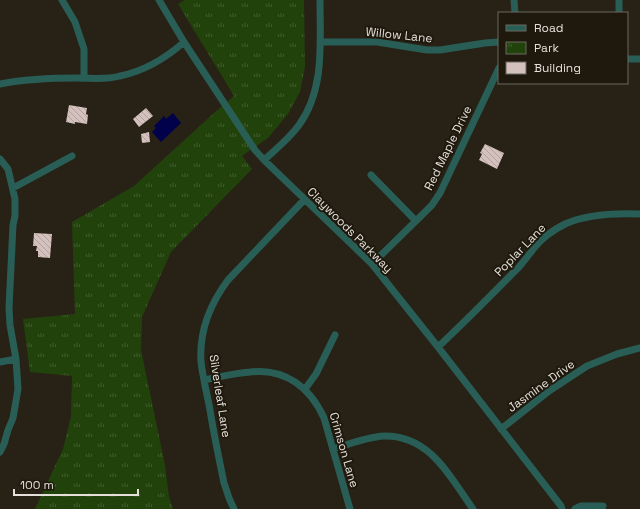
<svg xmlns="http://www.w3.org/2000/svg" width="640" height="509" viewBox="0 0 640 509" font-family="'Space Grotesk',sans-serif">
	<style>
		.park { fill: url(#park-tufts) }
		.water { fill: #01004b }
		.building { fill: url(#building-back-hatch) }
		.lines { fill: none; stroke-linecap: round; stroke-linejoin: round }
		.minor { stroke: #295e56; stroke-width: 7 }
		.labels { text-anchor: middle; dominant-baseline: central; stroke-width: 4; stroke-linejoin: round; paint-order: stroke }
		.street-label { font-size: 12px; fill: #e4e0d9; stroke: #1e180d }
	</style>
	<defs>
		<pattern id="park-tufts" width="24" height="20" patternUnits="userSpaceOnUse"><rect width="24" height="20" fill="#22420b"/><path d="M3 7l-1-3M5 7V3M7 7l1-3M15 17l-1-3M17 17v-4M19 17l1-3" fill="none" stroke="#425d2e"/></pattern>
		<pattern id="building-back-hatch" width="6" height="6" patternUnits="userSpaceOnUse"><rect width="6" height="6" fill="#d4c1bd"/><path d="M-1 5l2 2M0 0l6 6M5-1l2 2" fill="none" stroke="#b0a29e"/></pattern>
	</defs>
	<rect width="100%" height="100%" fill="#272116"/>
	<path class="park" d="M185,0H304L305,67L300,92L288,114L268,138L242,156L252,169L171,252L142,317L141,350L165,465L169,497L173,509H35L63,449L71,416L72,376L30,372L23,319L75,314L72,222L134,186L214,113L234,96L178,4Z"/>
	<path class="water" d="M173,113L181,123L161,142L152,132L156,128L154,126L164,116L166,119Z"/>
	<path class="building" d="M69,105L87,108L86,114L88,115L87,124L75,122V124L66,122Z
		M146,108L153,116L139,127L133,119Z
		M149,132L150,142L142,143L141,134Z
		M485,144L504,153L497,169L479,160L482,154L480,153Z
		M34,233L52,234L50,258L38,257V251H36L37,246H33Z"/>
	<g class="lines">
		<path class="minor" d="M62,0L75,22L84,49V78
			M159,0L184,42L255,150L264,160L372,264L438,347L561,506L562,509
			M514,0L515,13
			M619,0V13
			M320,42H377L427,50H440L485,43L499,42
			M627,59H640
			M0,84C26,79 50,78 77,78C91,78 106,80 120,76C144,71 166,58 184,42
			M0,159L8,169L15,199V216L13,225L9,308L10,325L16,359L18,389L13,418L8,430L4,444L0,452
			M264,160C276,149 289,139 299,125C325,89 320,43 320,0
			M371,175L416,221
			M13,188L72,156
			M372,264L424,213L432,205L440,193L499,68
			M438,347C466,321 492,294 519,267C524,261 529,255 534,248C542,238 553,230 565,224C587,214 616,213 640,214
			M0,362L16,359
			M204,380C219,377 235,373 250,372C285,368 310,387 324,418L350,509
			M305,389L316,374L335,335
			M501,429L549,391L587,366L617,354L640,348
			M333,449C349,444 367,437 384,436C430,435 450,477 473,509
			M234,509L229,498L224,483C219,459 214,435 210,410C207,394 203,378 201,362C199,331 210,304 228,280L304,200
			M575,509L581,506H603"/>
	</g>
	<g class="labels">
		<g class="street-label">
			<text transform="translate(399 35) rotate(6)">Willow Lane</text>
			<text transform="translate(448 148) rotate(-64)">Red Maple Drive</text>
			<text transform="translate(350 230) rotate(45)">Claywoods Parkway</text>
			<text transform="translate(520 250) rotate(-46)">Poplar Lane</text>
			<text transform="translate(541 386) rotate(-36)">Jasmine Drive</text>
			<text transform="translate(220 396) rotate(81)">Silverleaf Lane</text>
			<text transform="translate(344 450) rotate(74)">Crimson Lane</text>
		</g>
	</g>
	<rect x="498" y="12" width="130" height="72" fill="#1e180d" stroke="#6d685f"/>
	<rect x="506" y="25" width="20" height="6" fill="#295e56" stroke="#6d685f"/>
	<text x="534" y="32" font-size="12" fill="#e4e0d9">Road</text>
	<rect x="506" y="42" width="20" height="12" fill="url(#park-tufts)" stroke="#6d685f"/>
	<text x="534" y="52" font-size="12" fill="#e4e0d9">Park</text>
	<rect x="506" y="62" width="20" height="12" fill="#d4c1bd" stroke="#6d685f"/>
	<text x="534" y="72" font-size="12" fill="#e4e0d9">Building</text>
	<path d="M14 489v6h124v-6" fill="none" stroke="#e4e0d9" stroke-width="2"/>
	<text x="20" y="489" font-size="12" fill="#e4e0d9" stroke="#1e180d" stroke-width="3" paint-order="stroke">100 m</text>
</svg>
